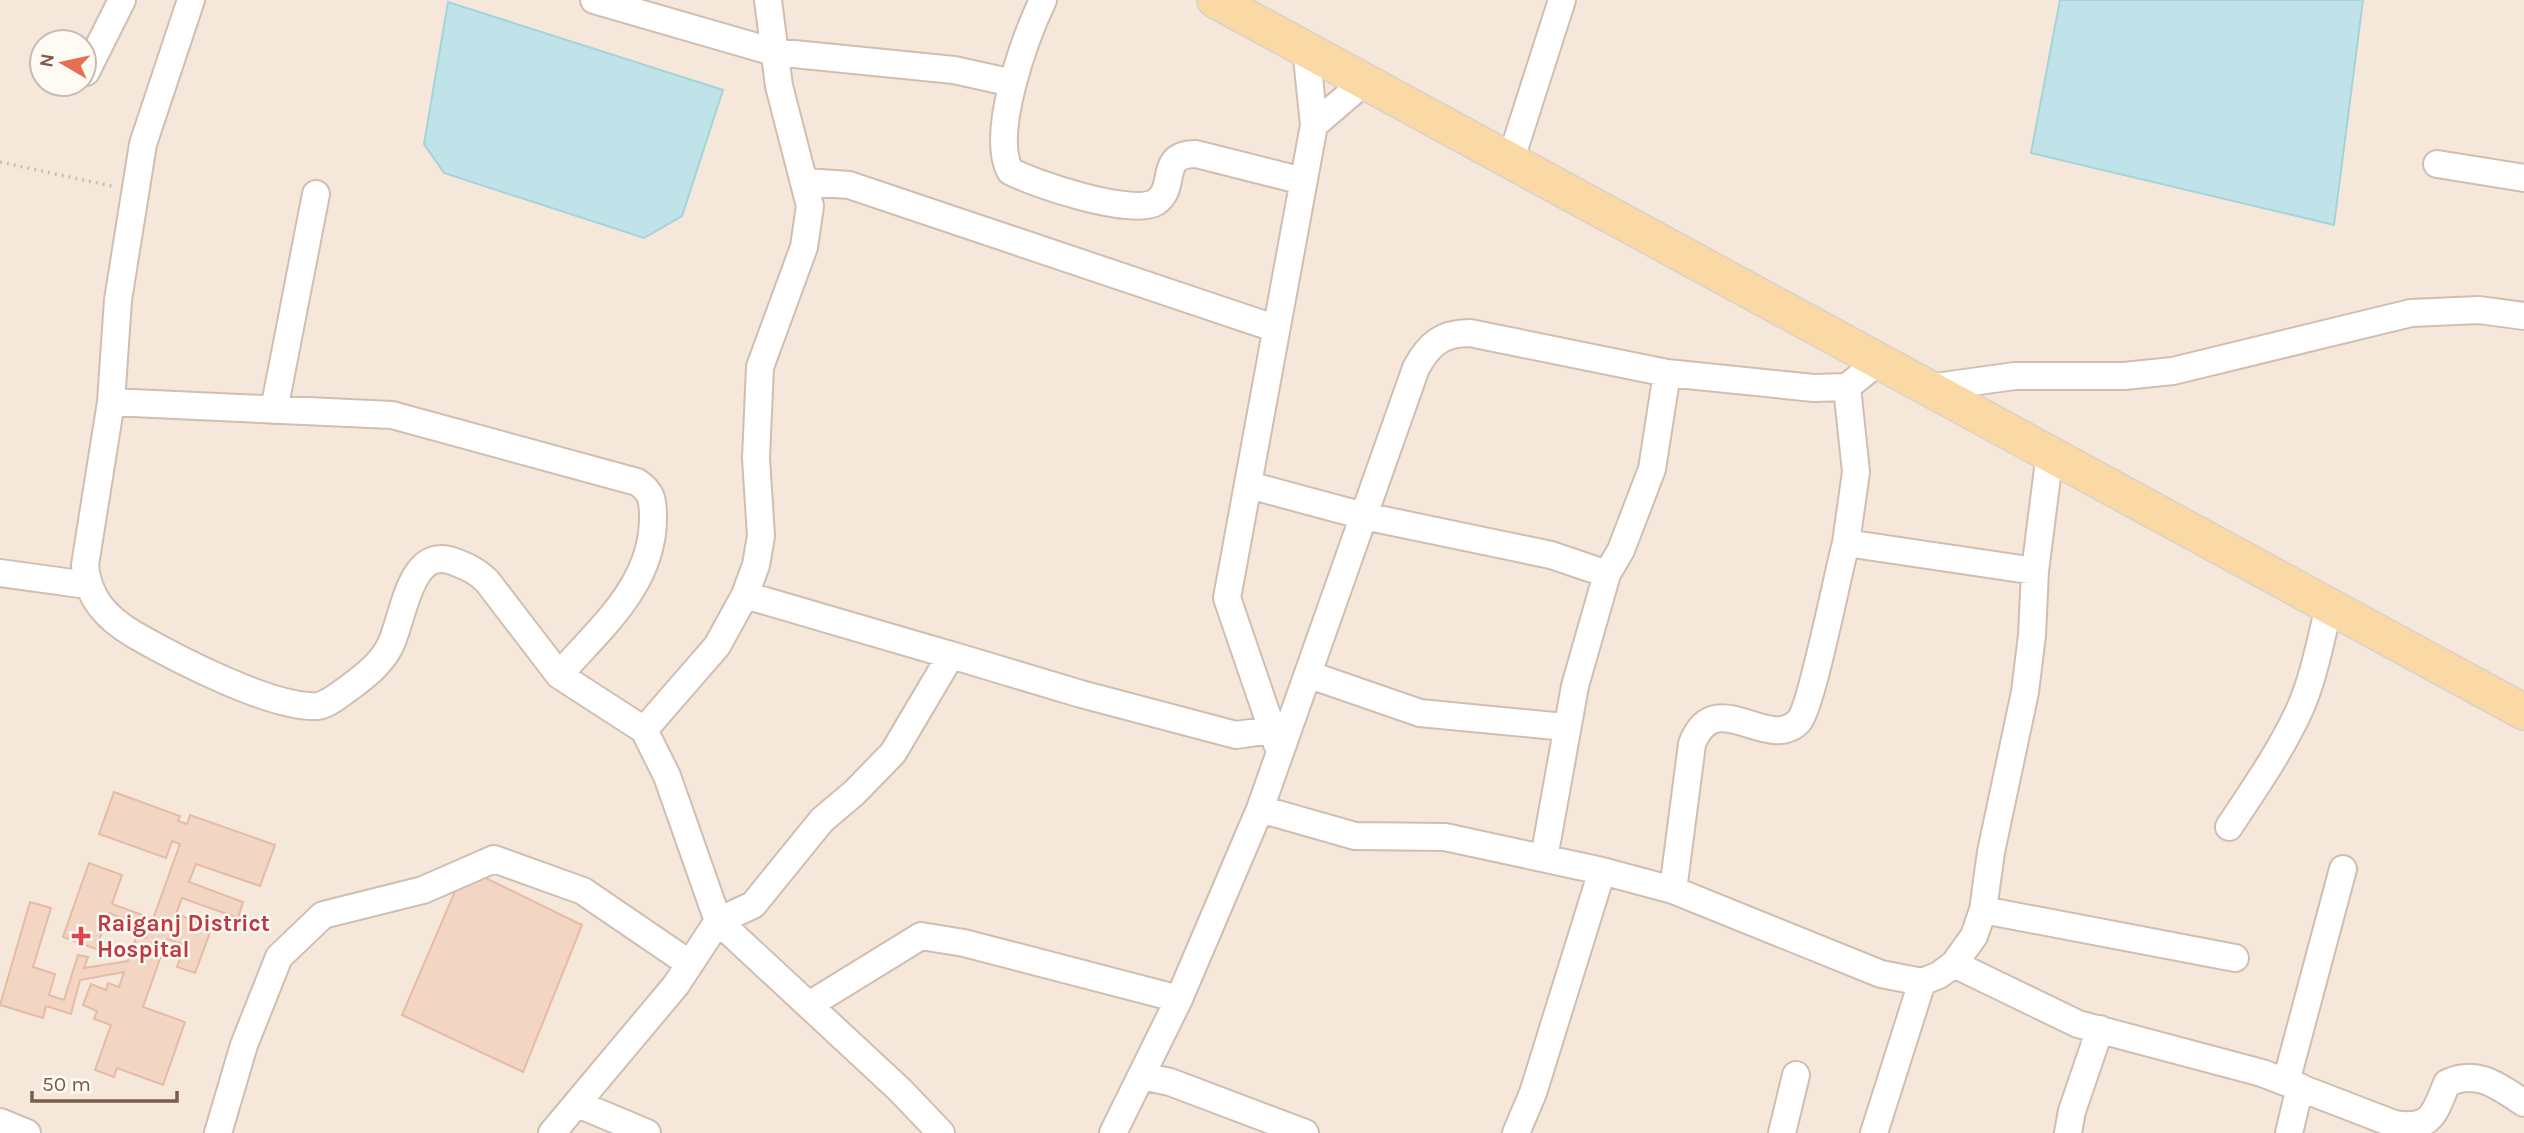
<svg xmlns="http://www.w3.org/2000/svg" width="2524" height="1133" viewBox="0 0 2524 1133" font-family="Karla,sans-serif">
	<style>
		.residential { fill: #f5e8da; fill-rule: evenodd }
		.water { fill: #bfe3e8; stroke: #a5d3da; stroke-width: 2 }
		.building { fill: #f3d5c3; stroke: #e6bba3; stroke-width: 2 }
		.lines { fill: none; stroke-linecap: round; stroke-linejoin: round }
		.minor-casing { stroke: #d1beb0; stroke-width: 30 }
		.major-casing { stroke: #dad1cd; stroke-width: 38 }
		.path { stroke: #d9b8a5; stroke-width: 3.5; stroke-dasharray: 2 5; stroke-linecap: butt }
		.minor { stroke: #fff; stroke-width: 26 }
		.major { stroke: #fbd9a5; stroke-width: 35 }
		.health-dot { fill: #e0444e; stroke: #fffaf3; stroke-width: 2.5 }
		.labels { text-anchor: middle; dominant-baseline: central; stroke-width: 5; stroke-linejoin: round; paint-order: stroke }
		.health-label { font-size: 23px; font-weight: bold; fill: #be3a42; stroke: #fffaf3; text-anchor: start }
	</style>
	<rect width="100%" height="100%" fill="#fdf6ec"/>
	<path class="residential" d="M0,0H2524V1133H0ZM42,42H84V84H42Z"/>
	<path class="water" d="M2060,0H2363L2334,225L2031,153Z
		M448,2L723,90L682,216L644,238L444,173L424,144Z"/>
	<path class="building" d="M114,792L180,816L178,821L187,824L190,815L275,845L260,886L196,864L189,882L243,902L238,918L182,898L176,914L212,927L195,973L177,967L185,945L167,939L143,1007L185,1022L163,1085L117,1068L114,1077L95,1070L111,1025L94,1019L97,1011L83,1005L91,984L106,990L108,983L119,987L124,972L80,980L71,1014L46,1006L43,1018L0,1005L30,902L51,908L33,967L55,974L49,995L64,1000L78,955L88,957L84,968L128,961L137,935L146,938L149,928L109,913L96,949L63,937L89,863L122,875L112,904L153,919L180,844L172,841L166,858L99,834Z
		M465,868L582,925L523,1072L402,1015Z"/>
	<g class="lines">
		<g class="minor-casing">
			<path id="minor" d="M191,0L143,144L118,300L111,402L85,565C88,598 106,618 135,635C175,658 273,709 317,706C328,705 340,694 349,688C365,676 381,664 390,646C404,619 409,543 455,562C468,567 477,571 487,581L559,675
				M594,0L774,52L954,70L1013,83
				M1043,0C1025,38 990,133 1010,171C1034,184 1133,217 1156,202C1178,187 1157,154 1196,154L1303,181
				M86,72L122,0
				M1314,125L1363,83
				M1511,159L1562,0
				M2437,164L2524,178
				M806,182L849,185L1274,328
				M1847,387L1856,472L1846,543L2035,571
				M1928,388L2015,376H2124L2173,371L2411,313L2479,310L2524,316
				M111,402L392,415L637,482C652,492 653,500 653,518C653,585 600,628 559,675L644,730
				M274,410L316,194
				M1249,485L1364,516L1551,555L1607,574
				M0,573L87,585
				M745,595L756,565L761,536L756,458L760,367L804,247L810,206L779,86L768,0
				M951,655L893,753L854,793L822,820L753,905L718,921L667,776L644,730L717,646L745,595L940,652L951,655L1081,694L1236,735L1272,730
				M1310,675L1420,713L1565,727
				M1277,744L1227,598L1314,125L1306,48
				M1260,809L1355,836L1445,837L1602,871L1673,890L1881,974L1922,982L1939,975L1954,964L1974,936L1983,910L1991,852L2025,692L2032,635L2035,571L2050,453
				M2229,827C2254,789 2280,752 2299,711C2314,678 2320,642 2329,607
				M1544,858L1575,686L1607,574L1621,550L1652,469L1667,373
				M1673,890L1692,744C1715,683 1768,754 1799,721C1812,706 1838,572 1846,543
				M1983,910L2235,958
				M1954,964L2078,1024L2262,1073L2394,1124C2432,1130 2434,1114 2447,1083C2478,1069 2498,1086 2524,1103
				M809,1005L921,936L964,943L1179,999
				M1142,1076L1170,1082L1305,1133
				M2286,1082L2343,869
				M578,1104L647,1133
				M0,1122L27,1133
				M218,1133L244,1045L279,957L323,915L423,890L494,859L583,891L690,964
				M552,1133L676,985L718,921L900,1090L941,1133
				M1113,1133L1179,999L1260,809L1416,368C1429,344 1442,333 1470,333L1667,373L1814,388L1847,387L1879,361
				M1516,1133L1533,1093L1602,871
				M1782,1133L1796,1075
				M1874,1133L1922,982
				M2068,1133L2072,1111L2100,1029
				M2289,1133L2300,1087"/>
		</g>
		<g class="major-casing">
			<path id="major" d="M1215,0L2524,712"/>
		</g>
		<path class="path" d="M0,162L116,187"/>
		<use href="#minor" class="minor"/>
		<use href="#major" class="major"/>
	</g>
	<path class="health-dot" d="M77.5 925.5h7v7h7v7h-7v7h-7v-7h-7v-7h7z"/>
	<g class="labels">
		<g class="health-label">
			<text x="97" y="923">Raiganj District<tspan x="97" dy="26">Hospital</tspan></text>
		</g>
	</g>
	<g transform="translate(63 63) rotate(279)"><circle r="33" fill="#fffaf3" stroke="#cabbb1" stroke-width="2"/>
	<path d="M0-5L12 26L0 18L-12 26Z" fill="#e76f51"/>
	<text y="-10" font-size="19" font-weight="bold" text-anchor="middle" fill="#7a5c4d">N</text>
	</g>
	<path d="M32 1091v10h145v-10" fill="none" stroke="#7a5c4d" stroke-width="3.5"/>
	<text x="42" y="1091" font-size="21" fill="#7a5c4d" stroke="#fffaf3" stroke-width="5" paint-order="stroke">50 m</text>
</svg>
